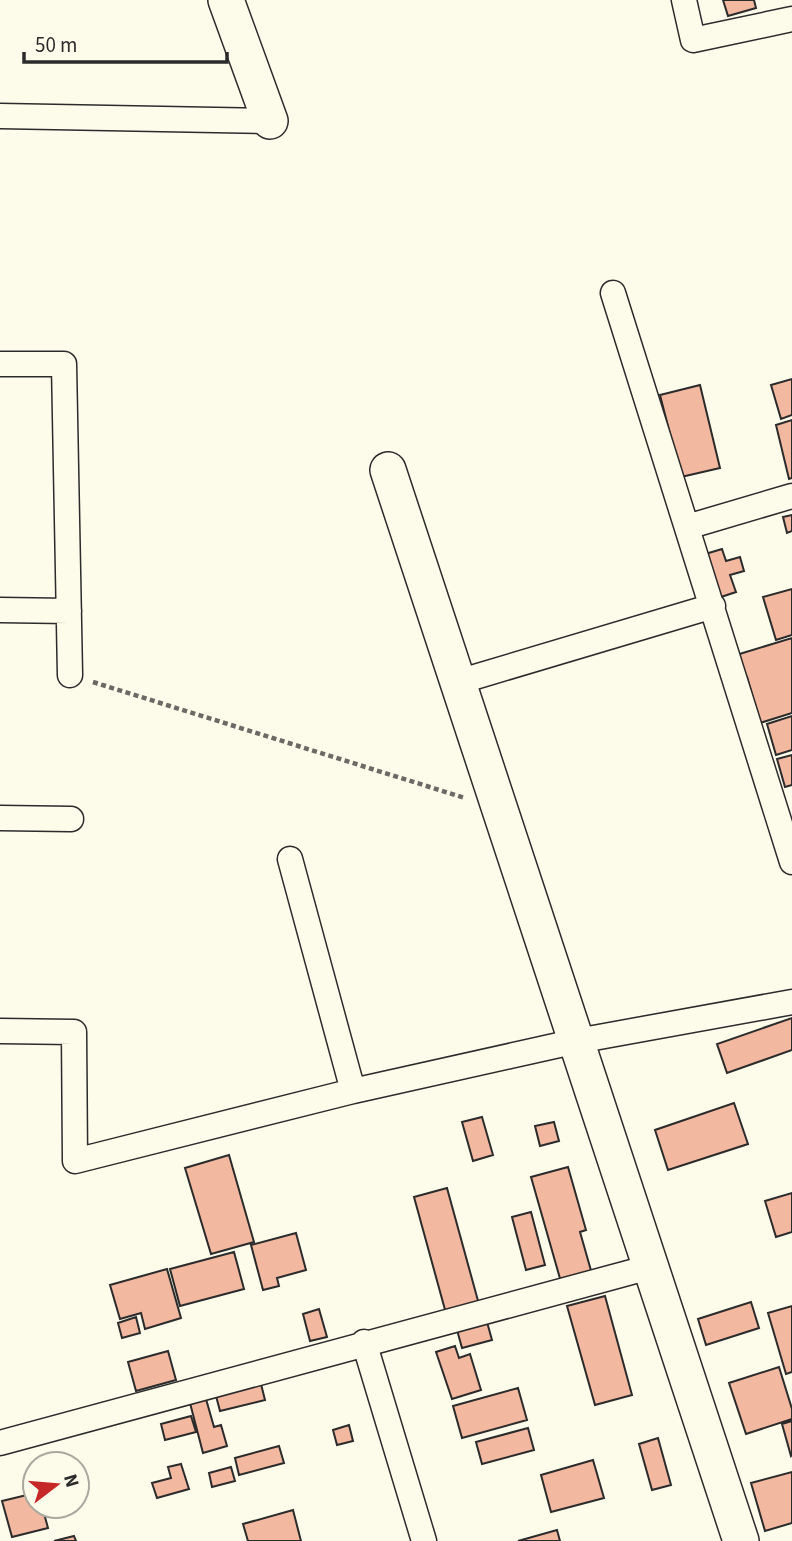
<svg xmlns="http://www.w3.org/2000/svg" width="792" height="1541" viewBox="0 0 792 1541" font-family="'Source Sans 3',sans-serif">
	<style>
		.building { fill: #f2b8a0; stroke: #2b2b2b; stroke-width: 2 }
		.lines { fill: none; stroke-linecap: round; stroke-linejoin: round }
		.street-casing { stroke: #2b2b2b; stroke-width: 27 }
		.secondary-casing { stroke: #2b2b2b; stroke-width: 38 }
		.path { stroke: #6a6964; stroke-width: 4.5; stroke-dasharray: 5 3.5; stroke-linecap: butt }
		.street { stroke: #fdfbea; stroke-width: 24 }
		.secondary { stroke: #fdfbea; stroke-width: 35 }
	</style>
	<rect width="100%" height="100%" fill="#fdfbea"/>
	<path class="building" d="M723,0H754L756,8L728,16Z
		M792,379V415L781,419L771,385Z
		M700,385L720,468L681,477L660,395Z
		M792,420V478L789,479L776,425Z
		M792,515V531L787,533L783,517Z
		M722,549L726,561L740,557L744,571L730,575L736,592L715,599L702,555Z
		M792,589V635L776,640L763,597Z
		M792,638V713L760,723L747,677L740,679L733,656Z
		M792,716V750L776,755L767,724Z
		M792,755V785L785,787L777,759Z
		M792,1018V1050L727,1073L717,1044Z
		M734,1103L748,1144L668,1170L655,1130Z
		M482,1117L493,1155L473,1161L462,1122Z
		M554,1122L559,1141L540,1146L535,1126Z
		M229,1155L254,1242L211,1254L185,1168Z
		M568,1167L586,1230L580,1232L592,1274L561,1282L531,1177Z
		M447,1188L480,1308L447,1317L414,1197Z
		M792,1193V1232L776,1237L765,1201Z
		M531,1212L545,1265L526,1270L512,1217Z
		M296,1233L306,1270L277,1278L279,1286L263,1290L251,1245Z
		M234,1252L244,1289L180,1306L170,1269Z
		M167,1269L181,1318L145,1329L141,1313L120,1319L110,1285Z
		M605,1296L632,1395L595,1405L567,1306Z
		M751,1302L759,1328L706,1345L698,1319Z
		M792,1306V1372L786,1374L768,1313Z
		M319,1309L327,1337L310,1341L303,1314Z
		M136,1317L140,1333L122,1338L118,1323Z
		M487,1322L492,1340L462,1348L457,1330Z
		M455,1346L459,1358L470,1354L481,1390L452,1399L436,1352Z
		M168,1351L176,1380L136,1391L128,1362Z
		M779,1367L792,1409V1419L746,1434L729,1383Z
		M261,1384L265,1400L220,1411L216,1396Z
		M518,1388L527,1420L462,1438L453,1406Z
		M206,1399L214,1427L221,1425L227,1446L203,1453L190,1403Z
		M191,1416L196,1432L165,1440L161,1424Z
		M792,1421V1455L791,1456L782,1424Z
		M349,1425L353,1441L337,1445L333,1430Z
		M528,1428L534,1450L482,1464L476,1442Z
		M658,1438L671,1485L652,1490L639,1444Z
		M279,1446L284,1463L239,1475L235,1458Z
		M593,1460L604,1498L551,1512L541,1475Z
		M181,1464L189,1489L157,1498L152,1483L171,1478L168,1467Z
		M231,1467L235,1481L212,1487L209,1473Z
		M792,1472V1523L765,1531L751,1483Z
		M35,1493V1506H42L48,1528L12,1537L2,1501Z
		M293,1510L301,1541H248L243,1524Z
		M557,1530L560,1541H518Z
		M74,1536L76,1541H54Z"/>
	<g class="lines">
		<g class="street-casing">
			<path id="street" d="M684,0L693,40L792,19
				M0,116L270,121
				M613,293L792,862
				M0,364H64L70,675
				M687,527L792,496
				M0,610L69,611
				M458,682L713,606
				M0,818L71,819
				M290,859L353,1091
				M0,1031L74,1032L75,1161L353,1091L577,1041L792,1002
				M364,1342L424,1541
				M0,1443L650,1267"/>
		</g>
		<g class="secondary-casing">
			<path id="secondary" d="M226,0L270,121
				M388,470L741,1541"/>
		</g>
		<path class="path" d="M93,682L465,798"/>
		<use href="#street" class="street"/>
		<use href="#secondary" class="secondary"/>
	</g>
	<g transform="translate(56 1485) rotate(74)"><circle r="33" fill="#fdfbea" stroke="#a9a89e" stroke-width="2"/>
	<path d="M0-5L12 26L0 18L-12 26Z" fill="#c62828"/>
	<text y="-10" font-size="19" font-weight="bold" text-anchor="middle" fill="#2b2b2b">N</text>
	</g>
	<path d="M24 52v10h203v-10" fill="none" stroke="#2b2b2b" stroke-width="3.5"/>
	<text x="35" y="52" font-size="21" fill="#2b2b2b" stroke="#fdfbea" stroke-width="5" paint-order="stroke">50 m</text>
</svg>
